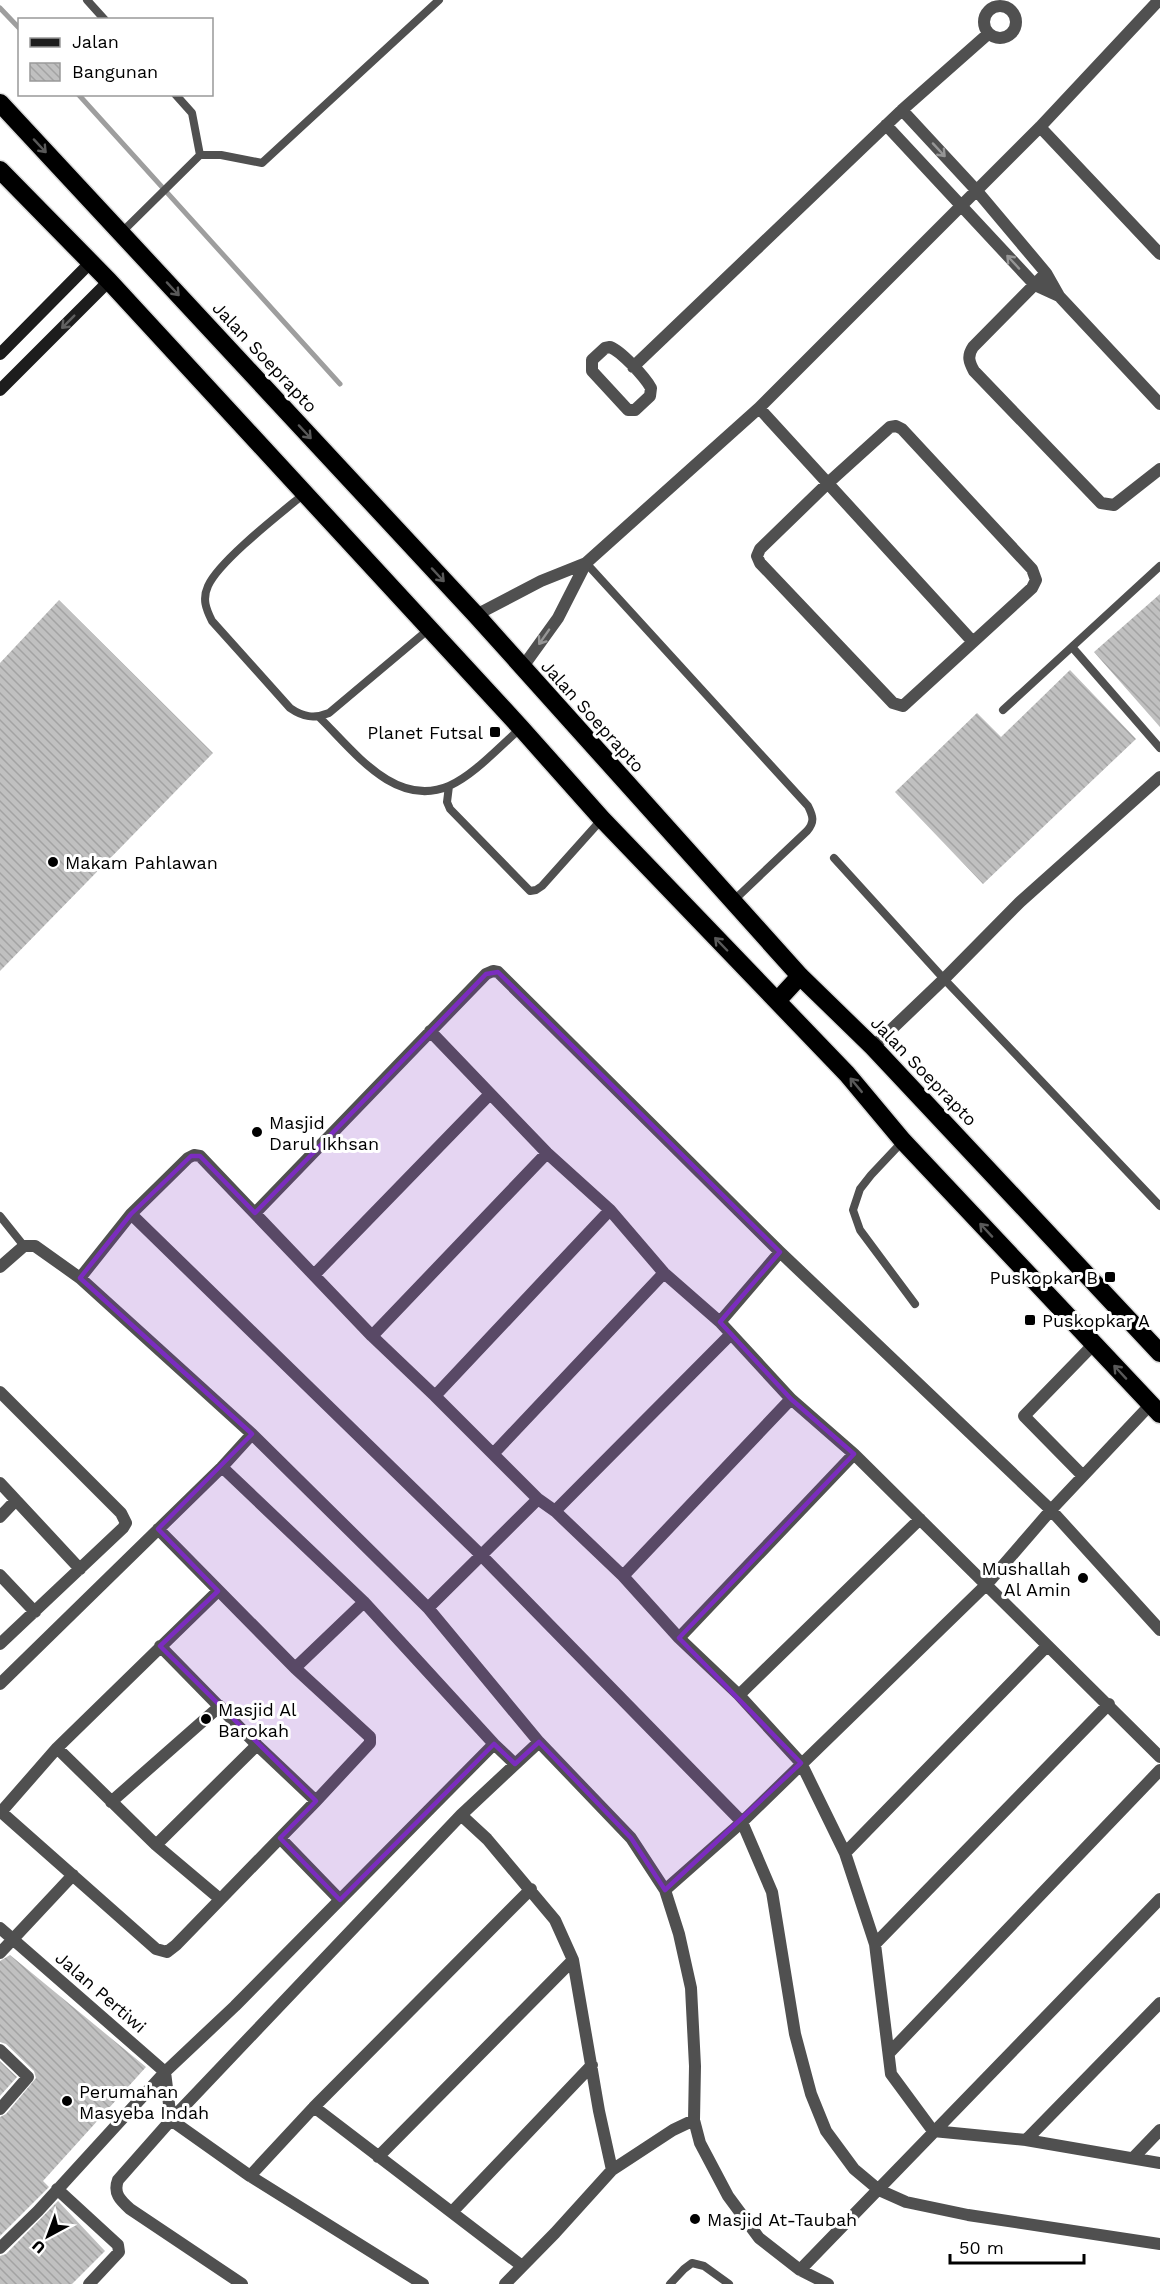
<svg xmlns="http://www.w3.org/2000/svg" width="1160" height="2284" viewBox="0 0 1160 2284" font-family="'Work Sans',sans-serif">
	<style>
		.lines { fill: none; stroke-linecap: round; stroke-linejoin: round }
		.stream { stroke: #9e9e9e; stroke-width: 5 }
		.building { fill: url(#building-back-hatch) }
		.highway-casing { stroke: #dbdbdb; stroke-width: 21 }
		.lane { stroke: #505050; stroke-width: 8 }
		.street { stroke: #505050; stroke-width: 12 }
		.secondary { stroke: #1d1d1d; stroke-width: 12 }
		.highway { stroke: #000; stroke-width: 18 }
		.oneway { stroke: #595959 }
		.oneway2 { stroke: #969696 }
		.oneway3 { stroke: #616161 }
		.marked { fill: #7b2cbf; fill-opacity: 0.2; stroke: #7b2cbf; stroke-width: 4.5; stroke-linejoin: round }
		.poi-dot { fill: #000; stroke: #fff; stroke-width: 2 }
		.labels { text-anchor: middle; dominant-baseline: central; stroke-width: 6; stroke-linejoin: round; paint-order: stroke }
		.street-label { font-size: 18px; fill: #000; stroke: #fff }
		.poi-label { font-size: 18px; fill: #000; stroke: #fff; text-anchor: start }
	</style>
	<defs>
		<pattern id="building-back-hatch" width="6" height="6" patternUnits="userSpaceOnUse" patternTransform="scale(1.5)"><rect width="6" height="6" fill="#c0c0c0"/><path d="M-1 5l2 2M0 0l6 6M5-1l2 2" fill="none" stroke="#a3a3a3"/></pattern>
	</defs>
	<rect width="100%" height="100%" fill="#fff"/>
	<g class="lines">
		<path class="stream" d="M0,8L20,29
			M78,94L340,384"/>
	</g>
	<path class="building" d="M1160,594V727L1094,652Z
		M59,600L213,753L0,971V663Z
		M1070,670L1136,739L983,884L895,792L977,713L1001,737Z
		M10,1955L146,2067L43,2181L49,2187L0,2236V2117L6,2114L36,2078L34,2071L6,2044L0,2042V1961Z
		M0,2061L17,2077L0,2096Z
		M58,2201L105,2251L72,2284H0V2256L6,2254Z"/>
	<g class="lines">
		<g class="highway-casing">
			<path id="highway" d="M0,103L476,615L800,976L873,1047L1160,1353
				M0,170L109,281L521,728L602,819L847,1074L903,1141L1160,1414
				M777,1001L800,976"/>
		</g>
		<path class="lane" d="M87,0L105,20
			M175,94L192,113L200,155
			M121,233L200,155H221L262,163L439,0
			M304,494C281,513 219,561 208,586C202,599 206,609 212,621L290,708C303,717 314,719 329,713L429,629
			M586,563L808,806C813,816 815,822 807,831L732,902
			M1072,647L1160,748
			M1003,710L1160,566
			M319,717C353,750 395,809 449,786C474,775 500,746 521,728
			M449,786L447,802L450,809L530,891L536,890L542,886L602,819
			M834,858L944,979L1160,1206
			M903,1141L871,1175L860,1189L853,1210L860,1230L915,1304
			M0,1216L24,1246
			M670,2284L684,2269L692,2263L704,2266L729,2284"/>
		<path class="street" d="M984 22a16 16 0 1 1 32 0a16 16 0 1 1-32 0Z
			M902,110L977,191L1046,273L1059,296L1160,404
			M886,125L1035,285L1059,296
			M1040,127L1160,254
			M1046,273L973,347C967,356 969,362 974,371L1101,503L1114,505L1160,469
			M610,347C621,351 645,377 651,388L650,396L635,410H628L592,371V360L605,348Z
			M633,367L902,110L988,34
			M759,408L973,642
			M890,427L896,426L902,429L1032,569L1036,580L1032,588L903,706L893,703L760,563L757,556L760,549L828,483Z
			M476,615L541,581L586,563
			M522,668L558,618L586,563L759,408L1040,127L1159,0
			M430,1031L547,1153L610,1210L664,1273L720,1322L791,1399L854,1454L1160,1757
			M873,1047L944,979L1020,902L1160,777
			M255,1213L486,974L493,971L498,972L780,1252L1051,1510L1160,1630
			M131,1214L481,1555L742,1822L772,1892L795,2034L811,2094L826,2131L854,2169L879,2190L906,2202L968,2215L1160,2244
			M0,1267L24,1246H35L80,1278L252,1434L428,1608L539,1742L631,1838L665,1890L679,1934L691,1988L695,2066L694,2120L700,2143L728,2196L759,2238L800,2270L828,2284
			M314,1275L490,1094
			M80,1278L131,1214L188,1158L194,1155L200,1156L372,1336L435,1396L538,1499L555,1511L623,1576L679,1638L739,1695L801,1763L845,1853L875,1944L891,2074L933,2131
			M720,1322L780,1252
			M372,1336L547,1153
			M0,1392L121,1513L126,1523L123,1528L0,1644
			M435,1396L610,1210
			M493,1454L664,1273
			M222,1467L364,1602L494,1744L515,1764
			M1083,1476L1024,1416L1094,1344
			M0,1483L80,1569
			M555,1511L730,1335
			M0,1517L16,1500
			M0,1575L35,1612
			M623,1576L791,1399
			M428,1608L538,1499
			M679,1638L854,1454
			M160,1646L257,1745L316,1801
			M295,1668L364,1602
			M0,1684L222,1467L252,1434
			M739,1695L920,1519
			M57,1748L156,1845L220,1899
			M111,1802L220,1706
			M0,1811L156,1949L167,1952L176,1945L316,1801L370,1743V1737L295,1668L158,1529
			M1,1812L57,1748L218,1591
			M461,1815L487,1839L555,1920L573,1960L599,2111L612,2170
			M280,1838L340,1900
			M156,1845L257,1745
			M845,1853L1047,1646
			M665,1890L742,1822L987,1584L1051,1510L1151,1404
			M0,1928L165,2072L171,2120L250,2176L423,2284
			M875,1944L1109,1704
			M0,1953L73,1875
			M0,2050L28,2077L0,2109
			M890,2052L1160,1770
			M314,2107L522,2266
			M933,2131L1026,2140L1160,2163
			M1026,2140L1160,2003
			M378,2157L573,1960
			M1134,2157L1160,2130
			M250,2176L314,2107L531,1889
			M57,2189L118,2245L119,2252L89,2284
			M452,2212L592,2065
			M0,2248L38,2211L165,2072L235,2006L494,1744
			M800,2270L1160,1899
			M242,2284L130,2209C120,2200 113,2193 118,2180L171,2120L461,1815L539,1742
			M505,2284L555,2233L612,2170L673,2130L694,2120"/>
		<path class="secondary" d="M0,354L91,262
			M0,390L109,281"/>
		<use href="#highway" class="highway"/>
	</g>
	<defs><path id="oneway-shaft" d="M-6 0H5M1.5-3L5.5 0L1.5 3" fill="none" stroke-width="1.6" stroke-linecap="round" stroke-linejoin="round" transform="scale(1.5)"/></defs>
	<g class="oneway">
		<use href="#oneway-shaft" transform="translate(40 146) rotate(47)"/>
		<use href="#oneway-shaft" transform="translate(173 289) rotate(47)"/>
		<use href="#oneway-shaft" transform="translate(305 432) rotate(47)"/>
		<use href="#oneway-shaft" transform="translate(438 575) rotate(47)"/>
		<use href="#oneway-shaft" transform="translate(721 944) rotate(-134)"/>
		<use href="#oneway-shaft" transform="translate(856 1085) rotate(-130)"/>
		<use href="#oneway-shaft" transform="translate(986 1230) rotate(-133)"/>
		<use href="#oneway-shaft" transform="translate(1120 1372) rotate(-133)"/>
	</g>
	<g class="oneway2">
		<use href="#oneway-shaft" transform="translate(939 150) rotate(47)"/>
		<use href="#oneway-shaft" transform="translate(1013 262) rotate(-133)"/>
		<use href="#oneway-shaft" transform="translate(544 637) rotate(125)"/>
	</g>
	<use class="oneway3" href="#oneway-shaft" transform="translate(68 322) rotate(135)"/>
	<path class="marked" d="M498,972L780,1252L720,1322L791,1399L854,1454L679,1638L801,1763L665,1890L631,1838L539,1742L515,1764L494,1744L340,1900L280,1838L316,1801L160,1646L218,1591L158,1529L252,1434L80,1278L131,1214L191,1156H200L255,1213L486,974Z"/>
	<g class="poi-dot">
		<rect x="489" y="726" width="12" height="12" rx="3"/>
		<circle cx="53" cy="862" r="6"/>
		<circle cx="257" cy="1132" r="6"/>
		<rect x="1104" y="1271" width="12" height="12" rx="3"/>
		<rect x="1024" y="1314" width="12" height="12" rx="3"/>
		<circle cx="1083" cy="1578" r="6"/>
		<circle cx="206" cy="1719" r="6"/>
		<circle cx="67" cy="2101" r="6"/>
		<circle cx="695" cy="2219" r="6"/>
	</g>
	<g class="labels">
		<g class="street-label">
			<text transform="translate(265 357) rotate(47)">Jalan Soeprapto</text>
			<text transform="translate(593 716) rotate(48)">Jalan Soeprapto</text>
			<text transform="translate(924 1071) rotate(46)">Jalan Soeprapto</text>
			<text transform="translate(101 1992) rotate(41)">Jalan Pertiwi</text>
		</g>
		<g class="poi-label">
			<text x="483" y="732" text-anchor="end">Planet Futsal</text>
			<text x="65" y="862">Makam Pahlawan</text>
			<text x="269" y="1122">Masjid<tspan x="269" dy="21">Darul Ikhsan</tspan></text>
			<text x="1098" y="1277" text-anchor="end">Puskopkar B</text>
			<text x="1042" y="1320">Puskopkar A</text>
			<text x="1071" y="1568" text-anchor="end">Mushallah<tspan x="1071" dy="21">Al Amin</tspan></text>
			<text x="218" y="1709">Masjid Al<tspan x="218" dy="21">Barokah</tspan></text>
			<text x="79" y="2091">Perumahan<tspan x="79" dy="21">Masyeba Indah</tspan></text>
			<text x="707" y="2219">Masjid At-Taubah</text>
		</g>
	</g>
	<rect x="18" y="18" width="195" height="78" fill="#ffffff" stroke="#999999" stroke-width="1.5"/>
	<rect x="30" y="38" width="30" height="9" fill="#1d1d1d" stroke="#999999" stroke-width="1.5"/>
	<text x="72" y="48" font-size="18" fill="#000000">Jalan</text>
	<rect x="30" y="63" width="30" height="18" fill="url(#building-back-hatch)" stroke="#999999" stroke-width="1.5"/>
	<text x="72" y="78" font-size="18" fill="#000000">Bangunan</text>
	<g transform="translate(48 2236) rotate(221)" stroke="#ffffff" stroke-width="4.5" paint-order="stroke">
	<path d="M0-4.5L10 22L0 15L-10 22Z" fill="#000000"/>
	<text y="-9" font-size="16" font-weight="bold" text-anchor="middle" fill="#000000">U</text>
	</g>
	<path d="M950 2254v9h134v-9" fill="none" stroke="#000000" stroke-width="3"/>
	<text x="959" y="2254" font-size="18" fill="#000000" stroke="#ffffff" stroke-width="4.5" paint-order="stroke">50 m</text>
</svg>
